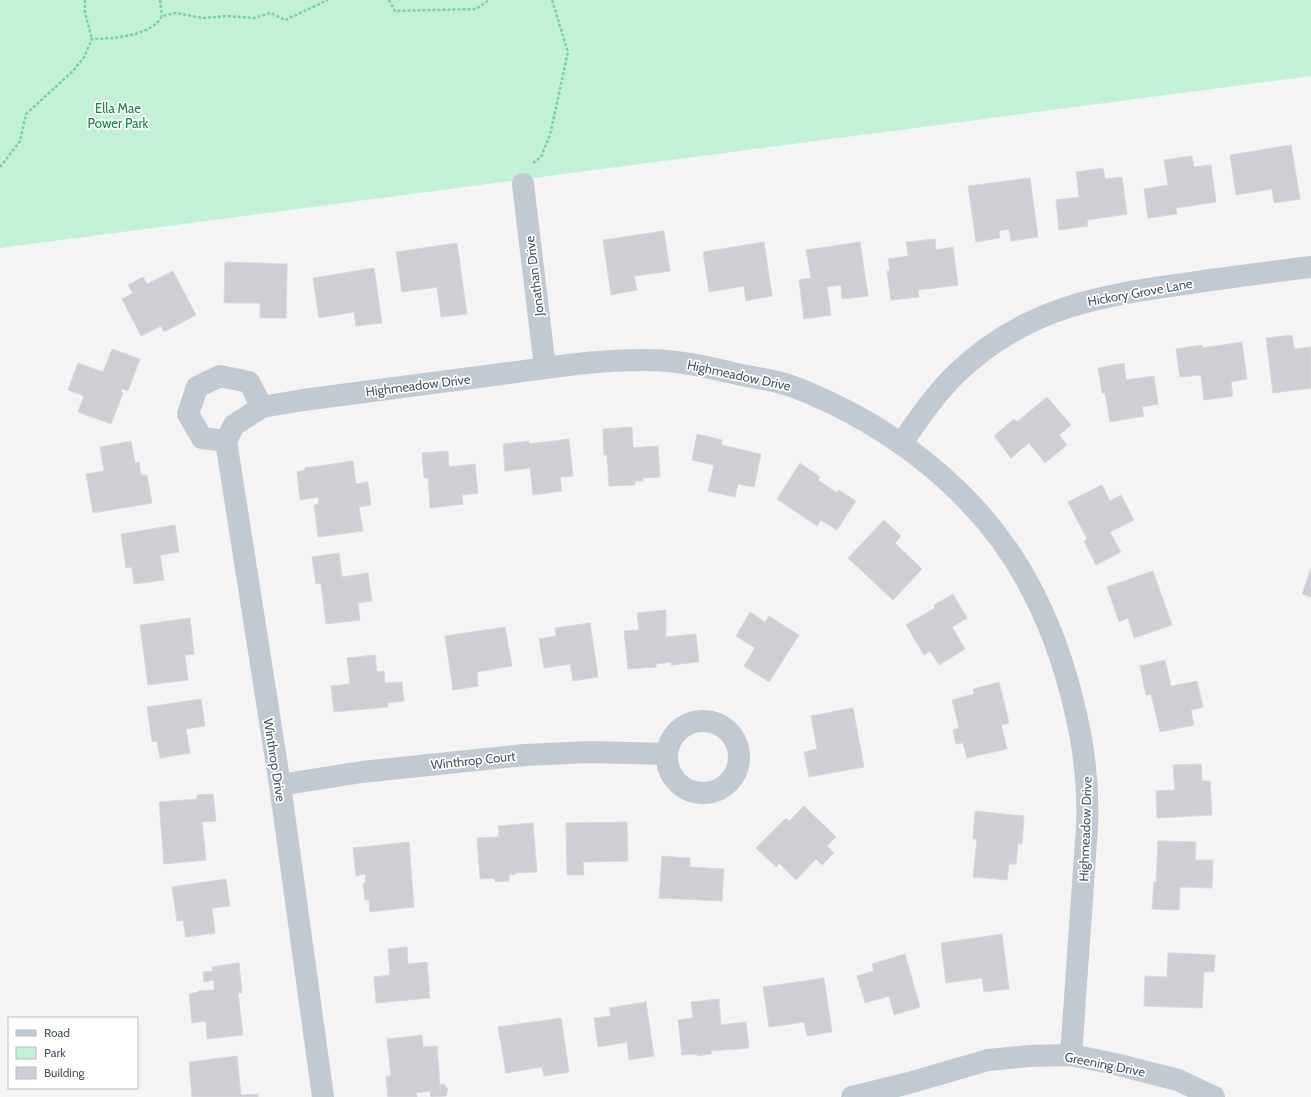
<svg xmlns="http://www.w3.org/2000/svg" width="1311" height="1097" viewBox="0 0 1311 1097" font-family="Cabin,sans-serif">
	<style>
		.green { fill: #c3f1d5 }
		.building { fill: #cdcfd5; stroke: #d7d9de }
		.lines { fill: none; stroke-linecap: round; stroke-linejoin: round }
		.path { stroke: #7ad0a6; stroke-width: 2.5; stroke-dasharray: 3 2; stroke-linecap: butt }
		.street { stroke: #c1cad2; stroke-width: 22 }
		.labels { text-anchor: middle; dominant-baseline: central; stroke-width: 3.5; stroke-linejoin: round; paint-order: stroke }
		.park-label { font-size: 13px; fill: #17864f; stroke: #fff }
		.street-label { font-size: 13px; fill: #4a5661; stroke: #fff }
	</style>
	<rect width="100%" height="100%" fill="#f5f3f3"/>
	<path class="green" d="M0,0H1311V76L0,248Z"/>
	<path class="building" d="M1291,145L1300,199L1274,203L1272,189L1236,195L1230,155Z
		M1192,156L1194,167L1211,165L1216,202L1176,208L1177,214L1148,218L1144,189L1168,185L1164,160Z
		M1103,168L1105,179L1122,177L1127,214L1087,220L1088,226L1059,230L1056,200L1079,197L1076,172Z
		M1030,178L1038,237L1011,241L1009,229L999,231L1000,238L976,242L968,186Z
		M664,231L670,271L634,276L637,290L611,295L603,240Z
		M935,239L936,250L953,247L958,285L918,290L919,297L891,300L887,271H890L888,259L908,256L906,242Z
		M764,242L772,296L746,301L744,286L709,292L703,252Z
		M860,242L868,296L842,299L841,285L827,287L831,315L804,319L799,280L811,278L806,250Z
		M457,243L467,314L441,317L437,287L402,292L396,252Z
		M225,262L287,264L286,318H260V303H224Z
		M374,268L382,323L356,326L354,312L319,318L313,278Z
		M173,271L196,315L164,332L161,326L141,336L122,299L133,293L128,285L143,277L147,284Z
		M1292,335L1294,349L1311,347V388L1273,393L1266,338Z
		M1242,342L1247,379L1231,382L1233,396L1204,400L1201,375L1180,377L1176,349L1202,345V348Z
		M112,349L140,359L128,391L122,389L121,392L123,393L111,424L78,412L84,396L68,390L78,363L103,372Z
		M1124,363L1126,380L1154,376L1158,404L1142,407L1144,416L1110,422L1105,393H1102L1098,368Z
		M1047,397L1071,425L1059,435L1067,445L1045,463L1029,443L1011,458L994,436L1014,419L1017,422Z
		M632,427L633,448L658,446L660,477L643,478V481H635V485L609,486L607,455H604L603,429Z
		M697,434L722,440L721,445L761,454L754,487L738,484L735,497L708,491L714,465L692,460Z
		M569,439L573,476L560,477L562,491L533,495L530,468L505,471L503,444L529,441V444Z
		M131,441L135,463L139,462L141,475H147L152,503L93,513L86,474L104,471L100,447Z
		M448,451L449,467L475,464L478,493L462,495L463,504L430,508L428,478H424L422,453Z
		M353,461L356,484L368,482L371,505L359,507L363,531L318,537L314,505L319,504L318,497L300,500L297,472L305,470V468Z
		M800,463L820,477L818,480L837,493L839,490L856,501L837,530L821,520L817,526L777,499Z
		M1102,485L1110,501L1121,495L1134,520L1110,532L1121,552L1096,565L1084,541L1087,539L1068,502Z
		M884,520L901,536L895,543L922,569L893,600L848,558Z
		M175,525L179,552L160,555L164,580L134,584L132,567L126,568L121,534Z
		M339,553L342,577L368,573L372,601L358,603L360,620L326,624L321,583L316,584L312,557Z
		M1311,568V597L1302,594Z
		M1153,571L1172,625L1134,638L1128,618L1119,622L1107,587Z
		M953,594L967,618L952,627L965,649L939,665L930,651L924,655L906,625L935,608L934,605Z
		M666,610V637L696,634L699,662L671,665V662L656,664V667L628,669L624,631L639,630L637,613Z
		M750,612L765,622L769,616L799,635L769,682L744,666L755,648L736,636Z
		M190,618L194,654L185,655L188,680L148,685L140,625Z
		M590,623L598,677L573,681L570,664L544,668L539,639L556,636L555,628Z
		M505,627L512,666L477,672L478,686L453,690L445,636Z
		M375,655L377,672L384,671L385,683L402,682L404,701L388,703V707L334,712L331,686L350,684L347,658Z
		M1165,660L1171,686L1197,681L1203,707L1191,710L1194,725L1160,732L1151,694L1146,695L1140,666Z
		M999,682L1009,723L1001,725L1007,749L967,758L963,743L956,744L953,730L959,728L952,700L974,694L973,689Z
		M201,699L205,726L186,729L190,753L160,758L157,741L152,742L147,707Z
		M853,708L864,767L809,777L804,752L817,749L811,716Z
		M1201,764L1202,781H1210L1212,815L1157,818L1156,791L1175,790L1173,765Z
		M213,794L216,821L202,822L206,860L164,864L159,802L197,799V795Z
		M804,806L836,837L827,846L834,853L822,865L816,859L796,880L779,863L776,867L756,848L786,818L789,821Z
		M975,811L1024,816L1022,844H1018L1016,864H1009L1007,880L973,877L977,839H973Z
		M627,822L628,861L583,862L584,875H567L566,823Z
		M533,823L537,872L515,873V875H509V881L495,882V878L480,879L477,838L499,837L498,826Z
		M1158,841L1196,842L1195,860H1213L1212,888L1180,887L1179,910L1152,909L1154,882H1156Z
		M409,842L414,907L370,912L369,900H365L363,883L366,882L365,874L356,876L353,848Z
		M662,856L690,858V867L724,869L722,901L659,898Z
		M226,879L230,906L212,908L215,933L186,937L183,920L177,921L172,887Z
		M1002,934L1009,989L984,992L982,978L946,983L941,943Z
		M407,947L408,964L427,962L430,998L376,1003L374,977L390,975L388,949Z
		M1168,953L1215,955L1214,972H1204L1202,1008L1144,1006L1145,976L1167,977Z
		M905,954L920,1007L894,1015L889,996L865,1003L857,976L874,971L872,964Z
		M239,963L242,993H238L243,1035L207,1039L206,1021L192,1023L189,994L198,992V991L214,990V980L204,982L203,972L213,971L212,967Z
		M824,978L832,1032L807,1036L804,1022L769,1027L763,987Z
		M719,999L721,1025L746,1022L749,1048L711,1051V1054L697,1056V1054L682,1055L678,1020L693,1018L691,1002Z
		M646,1002L654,1056L629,1060L627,1042L598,1047L594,1018L611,1016L609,1008Z
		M561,1018L569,1072L544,1076L542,1067L506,1073L498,1027Z
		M422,1035L423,1047L437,1046L440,1085L444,1084L448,1089L446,1096L431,1097L430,1091L416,1093L417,1097H388L386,1076H391L387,1039Z
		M237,1056L241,1095L258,1094V1097H192L189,1062Z"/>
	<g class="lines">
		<path class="path" d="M85,0V13L92,39
			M160,0L162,16
			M389,0L395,11L476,9L489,0
			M533,163L541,157L550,135L568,52L552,0
			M0,167L20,141L26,114L73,71L84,57L92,39C112,39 152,36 162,16L176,13L203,18L226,16L254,18L271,13L285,20L328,0"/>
		<path class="street" d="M523,184L545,368
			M226,441L202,438L188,414L197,387L220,376L249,382L262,407
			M902,443C919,418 936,393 958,372C1026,307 1102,295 1191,283C1231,277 1271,272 1311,267
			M667 757a36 36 0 1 1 72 0a36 36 0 1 1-72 0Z
			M280,785L362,772L525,755L590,752L667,754
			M323,1097L280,785L226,441L234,425L262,407L303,400C372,391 440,382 509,373C555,367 601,359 647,360C678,360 707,367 737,374C755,378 776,380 794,387C888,423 978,491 1027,581C1048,619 1064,663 1074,706C1084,746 1089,785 1087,827L1071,1055
			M852,1097L909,1083L988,1060L1029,1056L1071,1055L1115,1064L1178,1080L1214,1097"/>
	</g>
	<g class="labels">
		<g class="park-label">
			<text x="118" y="108">Ella Mae<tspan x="118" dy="15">Power Park</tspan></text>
		</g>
		<g class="street-label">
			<text transform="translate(534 276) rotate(-97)">Jonathan Drive</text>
			<text transform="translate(1140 292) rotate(-10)">Hickory Grove Lane</text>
			<text transform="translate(739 375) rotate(12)">Highmeadow Drive</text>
			<text transform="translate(418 385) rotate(-7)">Highmeadow Drive</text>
			<text transform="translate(275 760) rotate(81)">Winthrop Drive</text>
			<text transform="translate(473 760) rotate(-6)">Winthrop Court</text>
			<text transform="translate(1085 829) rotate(-88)">Highmeadow Drive</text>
			<text transform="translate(1105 1064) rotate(11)">Greening Drive</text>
		</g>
	</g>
	<rect x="8" y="1017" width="130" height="72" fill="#ffffff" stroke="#b7bbc0"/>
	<rect x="16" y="1030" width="20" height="6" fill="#c1cad2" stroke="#b7bbc0"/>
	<text x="44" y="1037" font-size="12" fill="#4a5661">Road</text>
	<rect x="16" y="1047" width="20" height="12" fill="#c3f1d5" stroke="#b7bbc0"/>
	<text x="44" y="1057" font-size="12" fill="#4a5661">Park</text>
	<rect x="16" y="1067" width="20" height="12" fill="#cdcfd5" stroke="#b7bbc0"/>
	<text x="44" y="1077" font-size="12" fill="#4a5661">Building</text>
</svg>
